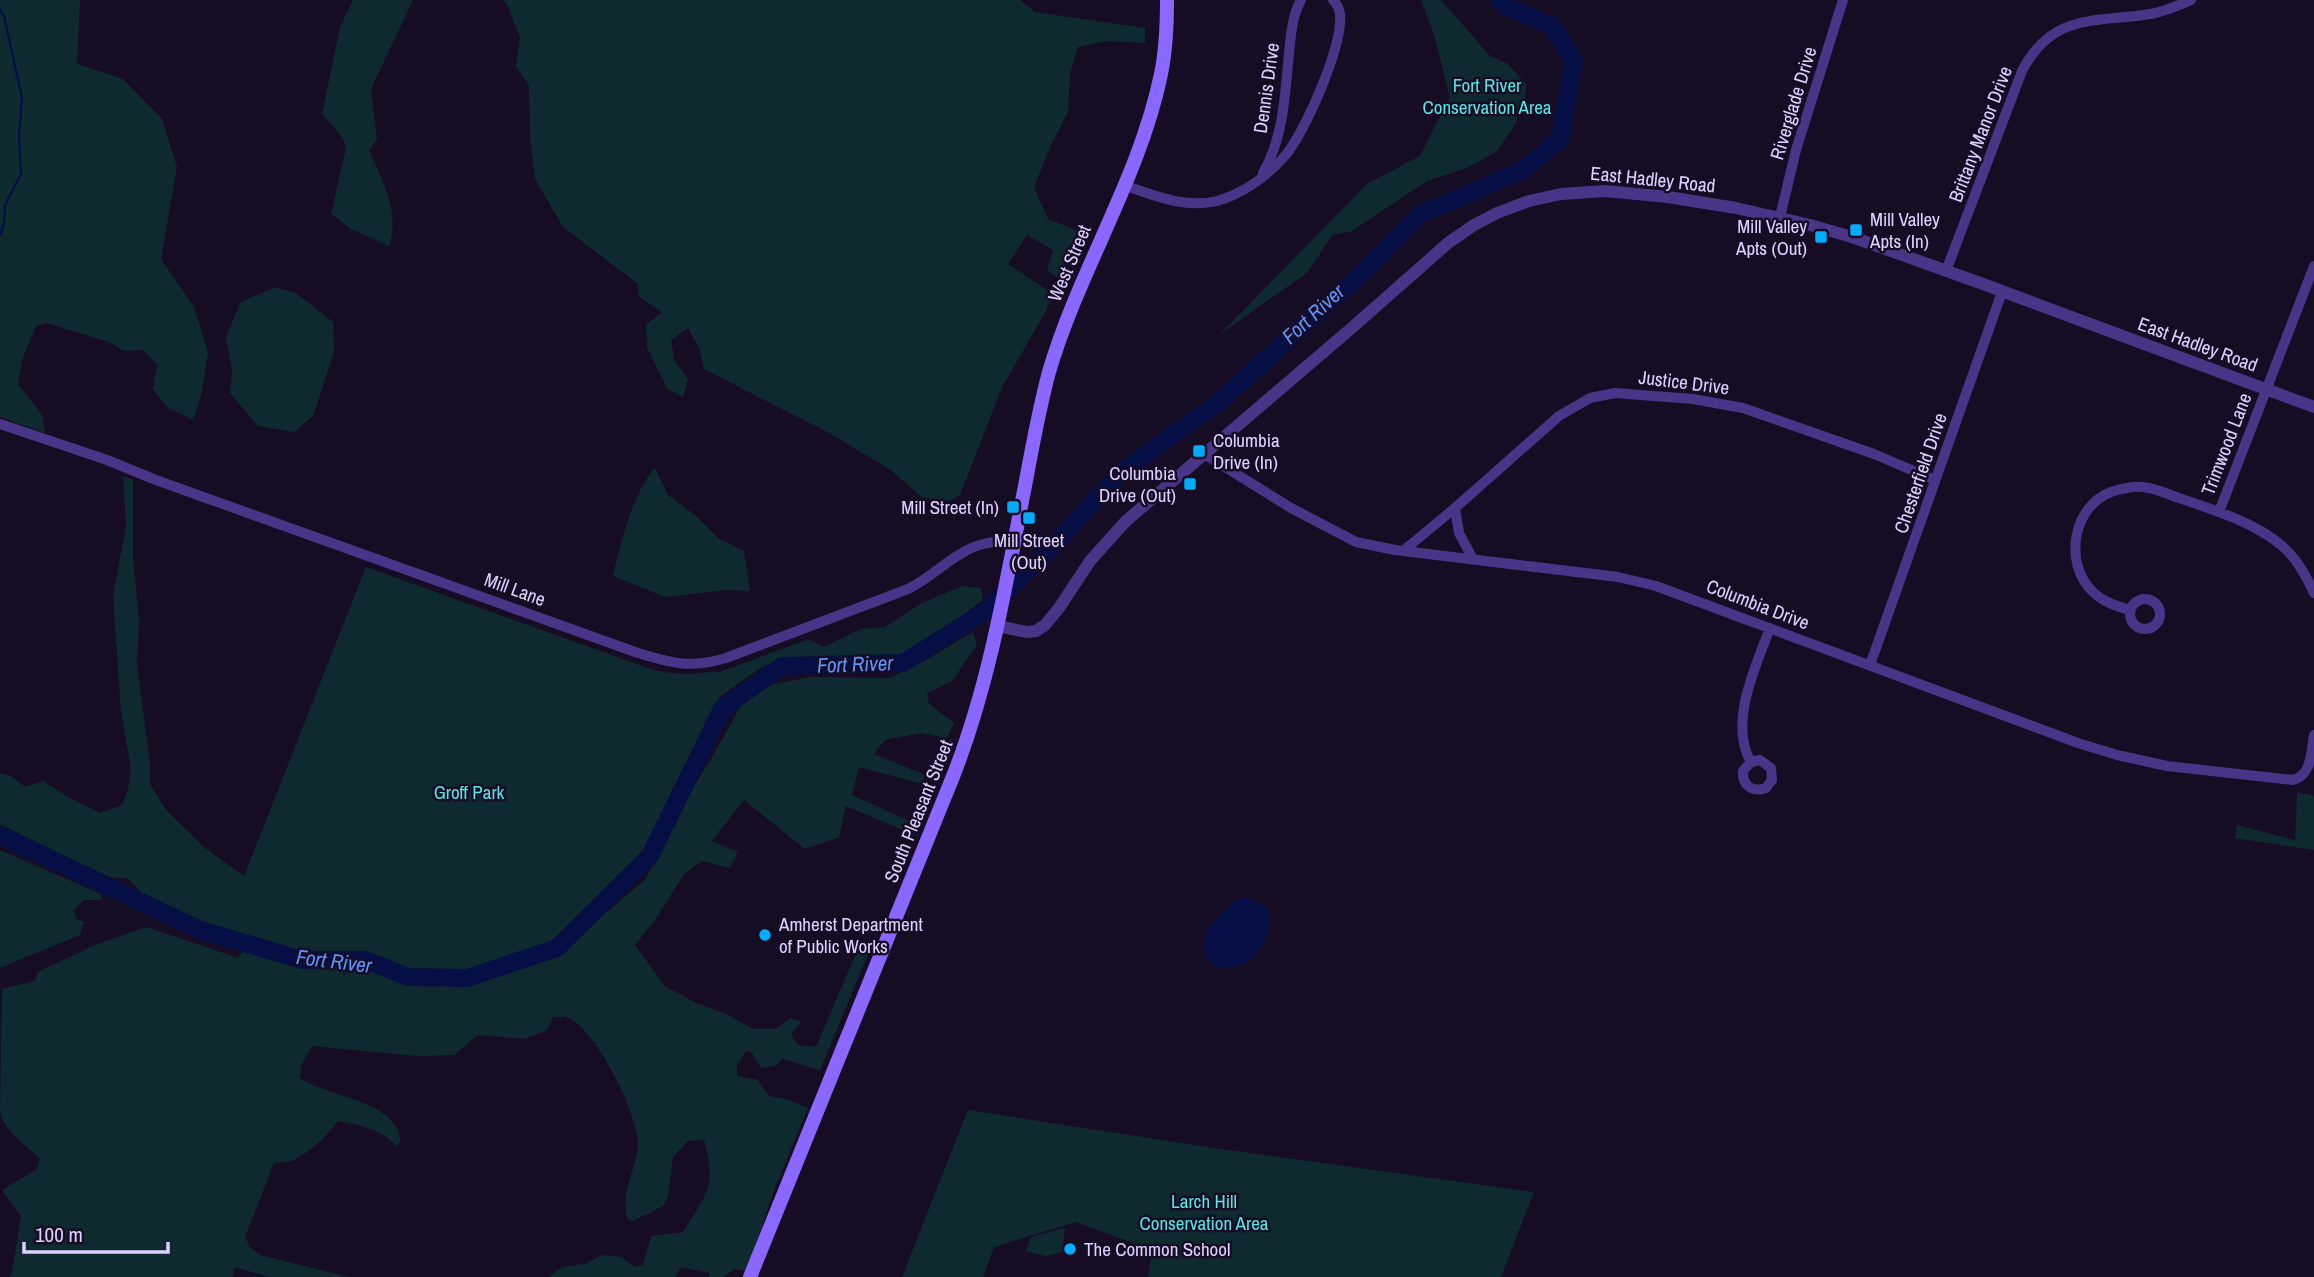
<svg xmlns="http://www.w3.org/2000/svg" width="2314" height="1277" viewBox="0 0 2314 1277" font-family="'Archivo Narrow',sans-serif">
	<style>
		.green { fill: #0f2a2f }
		.water { fill: #060f45 }
		.lines { fill: none; stroke-linecap: round; stroke-linejoin: round }
		.stream { stroke: #060f45; stroke-width: 2.5 }
		.river { stroke: #060f45; stroke-width: 18 }
		.minor { stroke: #493488; stroke-width: 10 }
		.tertiary { stroke: #493488; stroke-width: 12 }
		.secondary { stroke: #8c67ff; stroke-width: 14 }
		.poi-dot { fill: #00acfb; stroke: #160d25; stroke-width: 2.5 }
		.labels { text-anchor: middle; dominant-baseline: central; stroke-width: 5; stroke-linejoin: round; paint-order: stroke }
		.park-label { font-size: 19px; fill: #53e8e3; stroke: #160d25 }
		.street-label { font-size: 19px; fill: #e0d0ff; stroke: #160d25 }
		.poi-label { font-size: 19px; fill: #e0d0ff; stroke: #160d25; text-anchor: start }
		.water-label { font-size: 21px; font-style: italic; fill: #5e92ff; stroke: #160d25 }
	</style>
	<rect width="100%" height="100%" fill="#160d25"/>
	<path class="green" d="M0,0H80L77,64L123,79L162,119L177,167L161,259L194,307L208,352L201,396L193,420L168,408L153,389L157,365L144,350L124,351L109,342L46,323L36,326L22,360L18,384L42,415L45,433L0,417Z
		M353,0H413L371,89L377,139L369,150C383,182 400,211 389,246L351,229L331,214L346,148L341,136L322,114L340,27Z
		M501,0H1020L1035,12L1145,28V43L1106,41L1078,47L1070,73L1068,112L1051,145L1034,187L1048,219L1081,232L1061,280L1047,270L1053,250L1027,235L1008,264L1053,294L1045,313L1002,387L960,495L950,501L921,497L891,470L831,434L704,369L699,348L688,328L671,340L675,362L688,379L683,397L667,389L647,347L646,325L662,312L639,297L638,284L563,227L535,179L530,137L529,86L516,66L520,37L506,2Z
		M1421,0H1441L1490,56L1508,64L1526,84L1525,104L1513,128L1496,152L1467,168L1427,181L1352,231L1332,235L1308,272L1219,335L1367,184L1420,156L1450,97L1434,34Z
		M276,287L297,294L333,322L334,352L313,416L294,432L258,426L230,393L232,371L226,337L241,302Z
		M655,468L668,495L695,515L719,539L744,551L750,591L727,590L665,597L613,576C620,544 633,492 655,468Z
		M123,476L133,480V559L139,621L137,665L150,764V784L166,810L205,848L244,876L366,567L656,671C676,674 695,675 716,671L717,673L809,639L824,647L861,629L885,627L922,603L962,586L981,588L983,600L902,660L833,661L765,665L719,697L713,748L707,745L651,857L641,872L574,936L558,946L562,949L645,880L679,811L714,754L743,702L774,684L810,677L889,678L921,663L973,632L977,645L952,681L927,693L929,704L954,723L947,738L921,733L885,740L874,754L925,775L923,784L859,767L852,795L920,826L917,836L846,806L839,837L805,849L744,800L712,841L738,852L730,868L702,861L684,874L655,920L635,945L665,986L694,1002L726,1014L753,1029H776L791,1018L801,1022L791,1034L798,1045L816,1047L861,942L871,947L820,1070L782,1059L775,1066L761,1068L752,1053L746,1051L737,1066V1076L758,1080L769,1096L789,1100L808,1108L774,1190L747,1271L735,1269L723,1277H709V1273L681,1267L675,1277H548L562,1267L585,1264L602,1255L621,1257L635,1267L643,1265L651,1236L683,1232C707,1193 717,1187 704,1140L688,1141L673,1157L668,1197L663,1206L633,1221L628,1220C618,1195 637,1169 638,1145C639,1116 597,1031 569,1018C565,1016 557,1017 553,1017L546,1031L524,1039L478,1035L454,1055L417,1056L312,1046L301,1066L300,1078C325,1095 377,1099 395,1125C398,1129 399,1136 401,1141L397,1146C380,1129 360,1125 338,1121C327,1136 309,1154 291,1161C286,1163 279,1162 274,1163L245,1237L250,1247L260,1255L349,1277H269L235,1267L232,1277H9L12,1272L21,1216L2,1190L37,1169L40,1158C25,1146 5,1131 0,1112L2,989L35,981L38,972L95,945L146,927L238,958L246,948L221,937L223,929L188,919L140,895L137,887L127,878L105,877L0,824V773L11,776L25,787L43,781L66,796L100,813L121,806L128,790L131,769L121,711L113,596L126,526Z
		M2297,792L2314,796V850L2235,838L2237,825L2295,840Z
		M0,850L101,894L102,900H84L74,910L76,919L84,922L80,935L0,968Z
		M968,1110L1220,1149L1534,1192L1501,1277H1148L1152,1250L1076,1222L994,1247L983,1277H902Z
		M1065,1228L1062,1252L1046,1256L1026,1251L1031,1237Z"/>
	<path class="water" d="M1240,898H1249L1267,908C1276,928 1260,957 1241,965C1232,968 1222,968 1213,966C1189,938 1218,914 1240,898Z"/>
	<g class="lines">
		<path class="stream" d="M0,9L4,16L22,98L19,137L21,174L5,205L4,224L0,235"/>
		<path class="river" d="M0,835L198,929L302,960H366L408,977L467,978L557,948L650,856L722,709L782,666L903,663L987,610L1054,545L1120,473L1220,401L1362,273L1419,215L1523,170L1560,139L1574,60L1551,25L1507,7L1499,0"/>
		<path class="minor" d="M1263,173C1284,136 1285,94 1289,53C1291,35 1292,16 1301,0
			M1123,185C1153,195 1185,209 1217,201C1242,194 1266,177 1284,157C1305,133 1343,46 1340,14C1339,8 1337,4 1333,0
			M1780,217L1796,150L1843,0
			M1946,271L2022,71C2053,12 2095,23 2150,14C2164,12 2177,6 2191,0
			M0,424L107,460L156,480L638,653C673,663 690,669 726,658L908,589C944,571 968,534 1012,544
			M1204,454L1291,508L1356,542L1395,550L1618,577L1656,586L2078,743L2117,755L2167,766L2292,780C2312,776 2311,752 2314,735
			M2219,512L2314,266
			M1403,551L1455,508
			M1473,559L1459,533L1455,508L1559,416L1590,398L1615,393L1693,399L1743,408L1874,454L1935,480
			M2130 614a15 15 0 1 1 30 0a15 15 0 1 1-30 0Z
			M2130,610C2116,606 2103,602 2092,591C2064,563 2072,507 2111,492C2121,489 2133,486 2143,487C2155,488 2167,494 2179,498C2213,510 2252,521 2281,545C2296,557 2306,575 2314,593
			M1870,665L2002,292
			M1751,762L1760,760L1771,768L1772,780L1766,788C1752,793 1742,785 1743,771L1751,762C1728,724 1756,665 1770,628"/>
		<path class="tertiary" d="M997,626L1027,632L1036,631L1045,625L1059,608L1090,561L1126,521L1354,326L1448,243L1474,225L1497,213L1529,201L1561,194L1605,191L1668,197L1736,208L1810,225L1852,237L1972,280L2314,407"/>
		<path class="secondary" d="M750,1277L954,774C990,682 1006,583 1025,486C1032,448 1039,409 1049,372C1079,270 1140,177 1161,74C1166,50 1167,25 1167,0"/>
	</g>
	<g class="poi-dot">
		<rect x="1849" y="223" width="14" height="14" rx="3.5"/>
		<rect x="1814" y="230" width="14" height="14" rx="3.5"/>
		<rect x="1192" y="444" width="14" height="14" rx="3.5"/>
		<rect x="1183" y="477" width="14" height="14" rx="3.5"/>
		<rect x="1006" y="500" width="14" height="14" rx="3.5"/>
		<rect x="1022" y="511" width="14" height="14" rx="3.5"/>
		<circle cx="765" cy="935" r="7"/>
		<circle cx="1070" cy="1249" r="7"/>
	</g>
	<g class="labels">
		<g class="park-label">
			<text x="1487" y="85">Fort River<tspan x="1487" dy="22">Conservation Area</tspan></text>
			<text x="469" y="792">Groff Park</text>
			<text x="1204" y="1201">Larch Hill<tspan x="1204" dy="22">Conservation Area</tspan></text>
		</g>
		<g class="street-label">
			<text transform="translate(1266 88) rotate(-82)">Dennis Drive</text>
			<text transform="translate(1793 103) rotate(-73)">Riverglade Drive</text>
			<text transform="translate(1980 134) rotate(-69)">Brittany Manor Drive</text>
			<text transform="translate(1653 179) rotate(6)">East Hadley Road</text>
			<text transform="translate(1069 263) rotate(-67)">West Street</text>
			<text transform="translate(2198 344) rotate(20)">East Hadley Road</text>
			<text transform="translate(1684 382) rotate(7)">Justice Drive</text>
			<text transform="translate(2226 444) rotate(-69)">Trimwood Lane</text>
			<text transform="translate(1920 473) rotate(-71)">Chesterfield Drive</text>
			<text transform="translate(515 589) rotate(20)">Mill Lane</text>
			<text transform="translate(1758 604) rotate(21)">Columbia Drive</text>
			<text transform="translate(918 811) rotate(-68)">South Pleasant Street</text>
		</g>
		<g class="poi-label">
			<text x="1870" y="219">Mill Valley<tspan x="1870" dy="22">Apts (In)</tspan></text>
			<text x="1807" y="226" text-anchor="end">Mill Valley<tspan x="1807" dy="22">Apts (Out)</tspan></text>
			<text x="1213" y="440">Columbia<tspan x="1213" dy="22">Drive (In)</tspan></text>
			<text x="1176" y="473" text-anchor="end">Columbia<tspan x="1176" dy="22">Drive (Out)</tspan></text>
			<text x="999" y="507" text-anchor="end">Mill Street (In)</text>
			<text x="1029" y="540" text-anchor="middle">Mill Street<tspan x="1029" dy="22">(Out)</tspan></text>
			<text x="779" y="924">Amherst Department<tspan x="779" dy="22">of Public Works</tspan></text>
			<text x="1084" y="1249">The Common School</text>
		</g>
		<g class="water-label">
			<text transform="translate(1313 314) rotate(-43)">Fort River</text>
			<text transform="translate(855 664) rotate(-2)">Fort River</text>
			<text transform="translate(334 961) rotate(7)">Fort River</text>
		</g>
	</g>
	<path d="M24 1242v10h144v-10" fill="none" stroke="#e0d0ff" stroke-width="3.5"/>
	<text x="35" y="1242" font-size="21" fill="#e0d0ff" stroke="#160d25" stroke-width="5" paint-order="stroke">100 m</text>
</svg>
